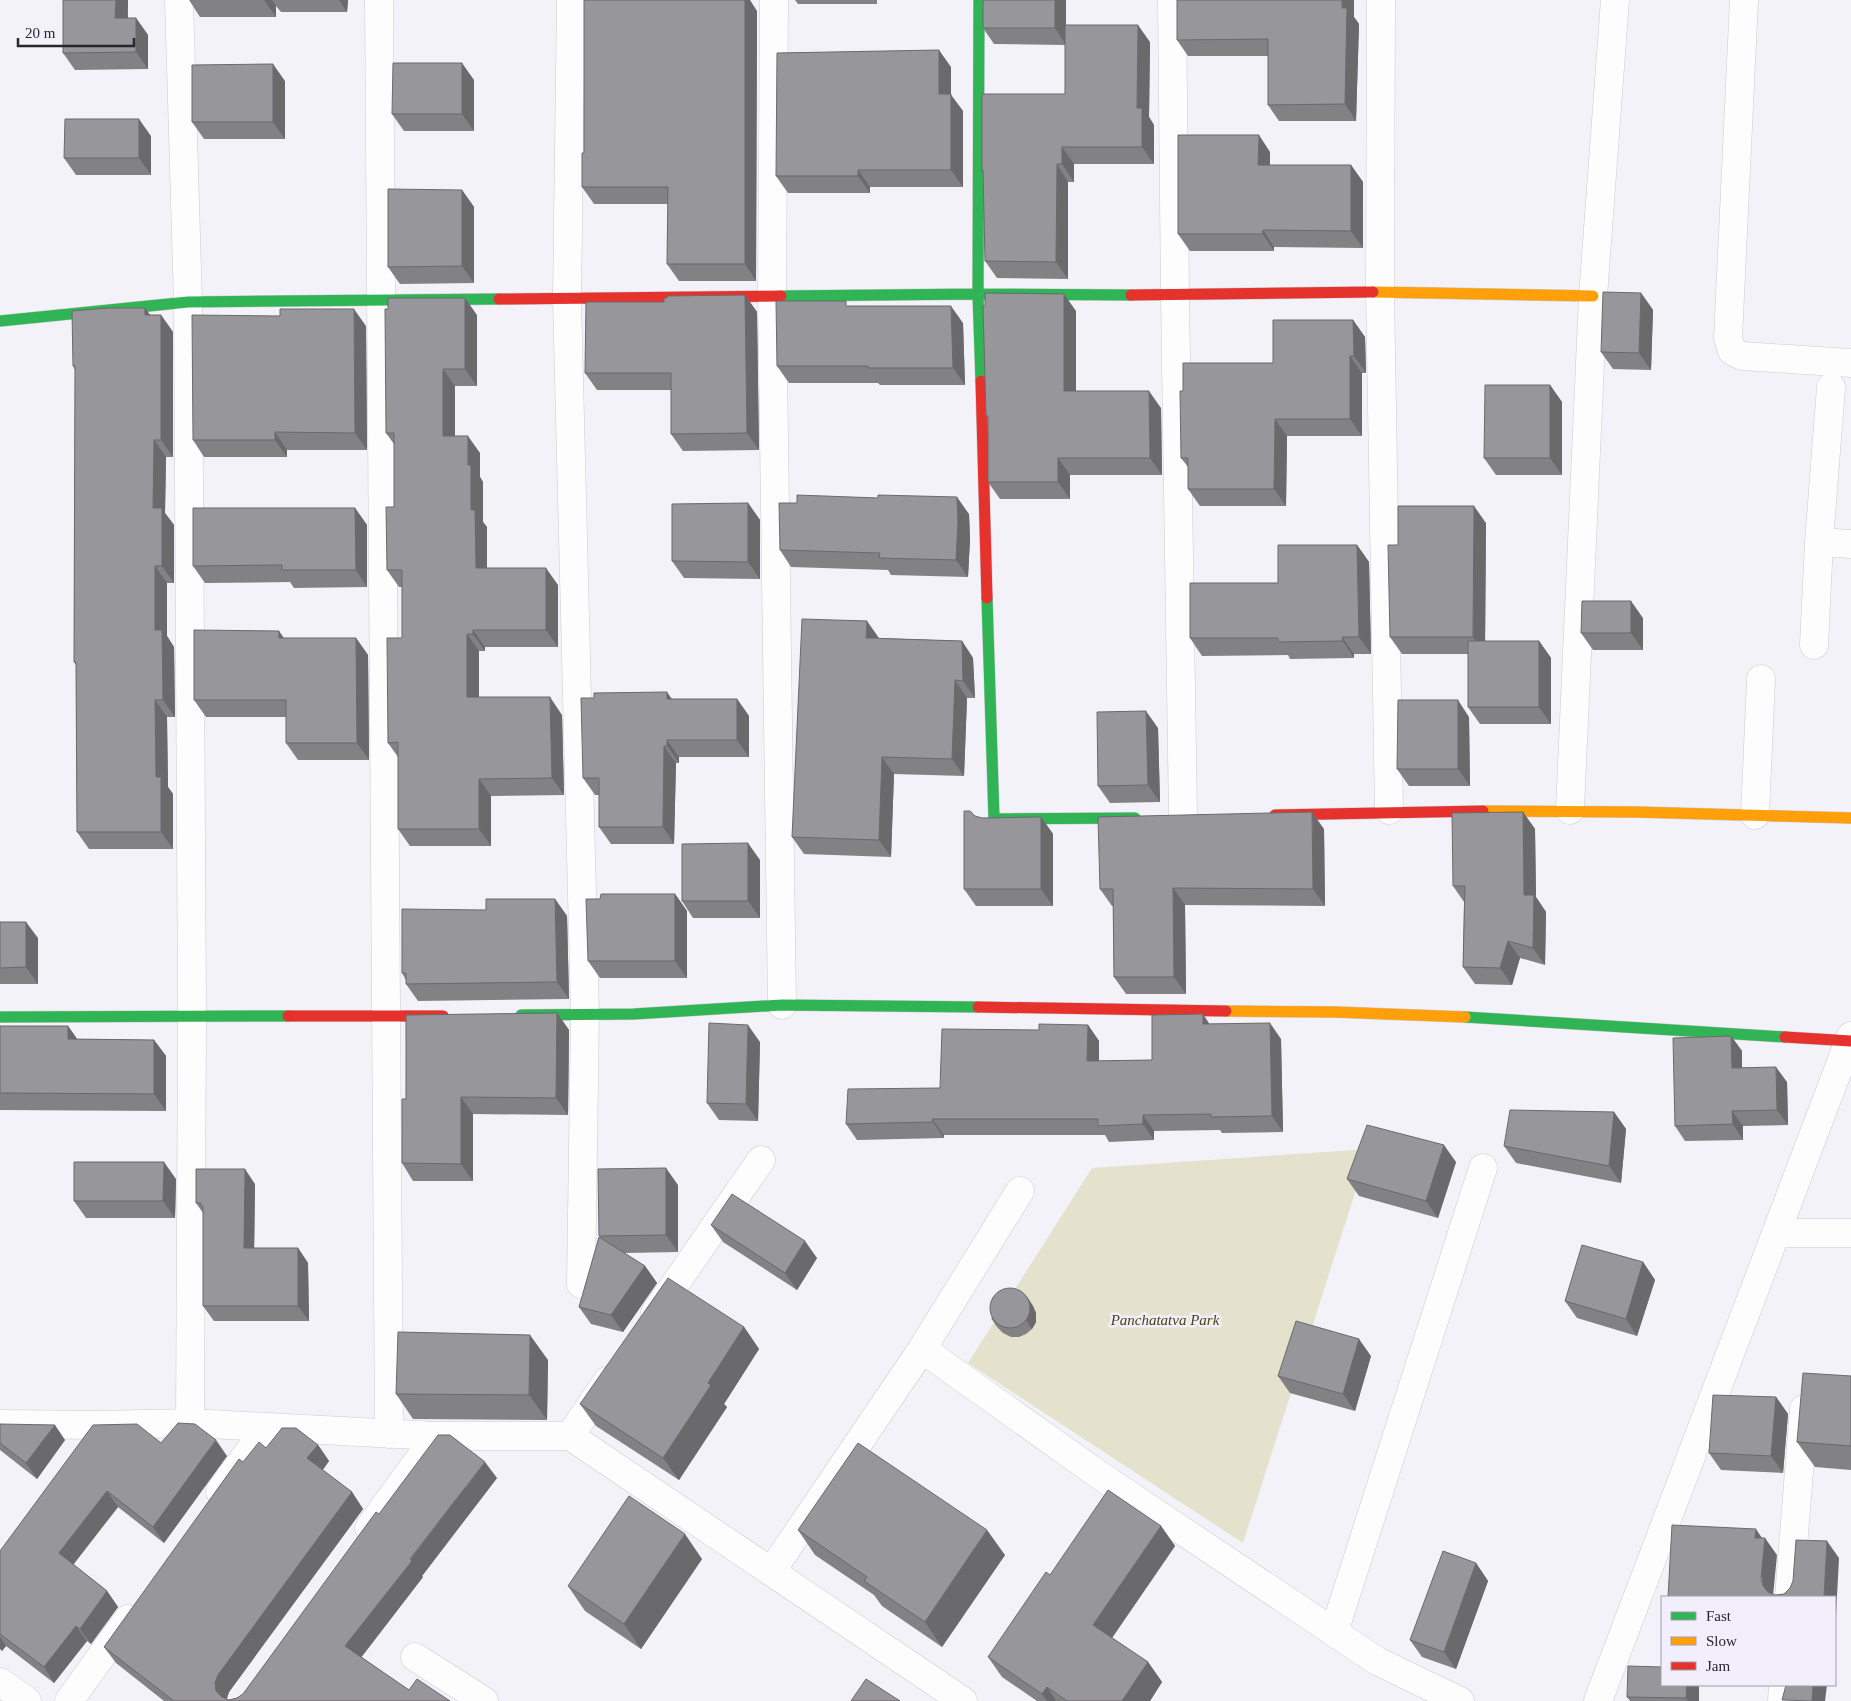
<svg xmlns="http://www.w3.org/2000/svg" width="1851" height="1701" viewBox="0 0 1851 1701" font-family="'Times New Roman',serif">
	<style>
		.green { fill: #e4e2cd }
		.lines { fill: none; stroke-linecap: round; stroke-linejoin: round }
		.street-casing { stroke: #cccad0; stroke-width: 29 }
		.fast-casing { stroke: #cccad0; stroke-width: 12 }
		.slow-casing { stroke: #cccad0; stroke-width: 12 }
		.jam-casing { stroke: #cccad0; stroke-width: 12 }
		.street { stroke: #fdfdfe; stroke-width: 28 }
		.fast { stroke: #30b455; stroke-width: 11 }
		.slow { stroke: #ff9f0a; stroke-width: 11 }
		.jam { stroke: #e5322d; stroke-width: 11 }
		.wall { fill: #828184 }
		.shaded-wall { fill: #6a696c }
		.building { fill: #97969a; stroke: #6a696c }
		.labels { text-anchor: middle; dominant-baseline: central; stroke-width: 5; stroke-linejoin: round; paint-order: stroke }
		.park-label { font-size: 15px; font-style: italic; fill: #47440e; stroke: #f2eefc }
	</style>
	<rect width="100%" height="100%" fill="#f3f2f8"/>
	<path class="green" d="M1369,1149L1243,1543L968,1363L1092,1168Z"/>
	<g class="lines">
		<g class="street-casing">
			<path id="street" d="M179,0L188,302L192,1017L190,1423
				M379,0L389,1434
				M571,0L567,299L585,1014L581,1284
				M774,0L772,296L782,1005
				M1172,0L1175,295L1183,818
				M1381,0L1380,292L1389,810
				M1744,0L1728,338L1732,351L1742,356L1851,363
				M1831,387L1819,542L1851,544
				M1814,645L1819,542
				M1570,810L1593,296L1615,0
				M1755,815L1761,679
				M1776,1233H1851
				M655,1313L761,1160
				M922,1349L1102,1477L1377,1661L1460,1701
				M0,1424L96,1425L190,1423L436,1436H570L963,1701
				M570,1436L607,1381
				M220,1491L266,1428
				M369,1528L436,1436
				M771,1572L922,1349L1020,1191
				M1789,1597L1804,1409
				M1334,1632L1483,1168
				M415,1657L484,1701
				M0,1682L27,1701
				M69,1701L128,1619
				M1598,1701L1851,1036
				M1782,1701L1783,1685"/>
		</g>
		<g class="fast-casing">
			<path id="fast" d="M979,0L978,294L981,381
				M781,296L978,294L1131,295
				M0,321L188,302L499,299
				M987,598L994,819L1135,818
				M521,1015L634,1014L782,1005L978,1007
				M0,1017L288,1016
				M1465,1017L1785,1037"/>
		</g>
		<g class="slow-casing">
			<path id="slow" d="M1373,292L1593,296
				M1483,811L1635,812L1851,818
				M1226,1011L1335,1012L1465,1017"/>
		</g>
		<g class="jam-casing">
			<path id="jam" d="M1131,295L1373,292
				M499,299L781,296
				M981,381L987,598
				M1275,815L1483,811
				M978,1007L1226,1011
				M288,1016H443
				M1785,1037L1851,1041"/>
		</g>
		<use href="#street" class="street"/>
		<use href="#fast" class="fast"/>
		<use href="#slow" class="slow"/>
		<use href="#jam" class="jam"/>
	</g>
	<path class="wall" d="M63,0H128V18H136L148,35V69L75,70L63,53Z
		M189,0H348L347,12H281L276,6V17H200Z
		M795,0H877V4H798Z
		M757,11L756,281H679L667,264L668,204H594L582,187L584,153Z
		M1354,17L1359,24L1356,121H1279L1268,105V56H1188L1177,40Z
		M1066,25L1150,42L1149,117L1154,125V164H1074V182H1068V279L997,278L985,261L983,172L982,170L1065,94V45L994,44L983,28Z
		M951,67V95L963,111V187H870V193H788L776,176Z
		M474,80V131H404L392,114Z
		M285,81V139H204L192,122Z
		M151,136V175H76L64,158Z
		M1270,152V165H1351L1363,182V248L1274,247V251H1190L1178,234Z
		M462,190L474,207V283L400,284L388,267Z
		M1641,293L1653,310L1651,370L1613,369L1601,352Z
		M745,295L757,312L759,450L683,451L671,434V390H597L585,373Z
		M849,306L963,323L965,385H880L878,383H789L777,366Z
		M145,308L150,315H161L173,332V457H166L165,513L174,525V583H167V636L174,647L175,717H167L168,787L173,794V849H89L77,832L76,665L74,662L75,370L73,366Z
		M1076,311V391L1161,408L1162,475H1070V499H1000L988,482V419L986,416Z
		M477,315V386H455V436L480,453V477L483,482V522L487,527V568L558,585V647H485V651H479V697L562,715L564,795L491,796V846H410L398,829V757L388,743L402,638V587H399L387,570L394,507V444L386,433Z
		M280,316L366,326L367,450H287V457H204L193,440Z
		M1353,320L1365,337L1366,373H1362V436H1287L1286,506H1200L1188,489V467L1181,458L1183,391L1273,363Z
		M1550,385L1562,402V475H1496L1484,458Z
		M748,503L760,520V579L684,578L672,561Z
		M355,508L367,525V587L294,588L290,582L205,583L193,566Z
		M969,514L970,539L968,577L891,575L888,570L791,567L780,550Z
		M1486,523L1485,641H1539L1551,658V724H1480L1468,707V654H1402L1390,637L1398,545Z
		M1357,545L1369,562L1371,654H1354V658L1290,659L1288,655L1202,656L1190,638L1278,583Z
		M1643,618V650H1593L1581,633Z
		M284,638H356L368,655L369,760H298L286,743V717H206L194,700Z
		M879,638L962,641L973,658L975,698H967L964,776L894,774L891,857L804,854L792,837Z
		M672,699H737L749,716V757H679V763H676L674,844H611L599,827V795H595L583,778Z
		M1469,717L1470,786H1409L1397,769Z
		M1158,728L1160,802L1110,803L1098,786Z
		M1523,812L1535,829L1536,897L1546,912L1545,965L1520,958L1512,985L1475,984L1463,967L1464,902L1453,886Z
		M975,816L982,818L1041,817L1053,834V906H976L964,889Z
		M1324,829L1325,906L1185,905L1186,994H1126L1114,977L1113,906H1112L1100,889Z
		M760,860V918H693L682,901Z
		M675,894L687,911V978H600L588,961L600,899Z
		M555,899L567,916L569,999L418,1001L406,984V980L402,973L486,910Z
		M0,922L38,938V984H0Z
		M557,1013L569,1030L568,1115L473,1114V1181H413L402,1163L406,1099Z
		M1209,1024L1281,1039L1283,1132L1222,1133L1220,1130L1154,1131V1140L1109,1142L1105,1135H944V1138L857,1140L846,1124L940,1088L1039,1030L1088,1025L1099,1041V1061L1152,1060Z
		M0,1026H68L77,1039L154,1040L166,1056V1111L0,1110Z
		M1731,1036L1742,1051V1068L1787,1082L1788,1125L1743,1126V1140L1685,1141L1675,1126Z
		M760,1042L758,1121L719,1120L707,1103Z
		M1614,1112L1626,1129L1621,1183L1516,1163L1504,1146Z
		M1456,1162L1438,1218L1359,1196L1347,1179Z
		M176,1179L175,1218H86L74,1201Z
		M255,1184L254,1248H298L308,1263L309,1321H214L203,1306V1213L196,1203Z
		M678,1185V1252L624,1253L645,1266L657,1283L623,1332L591,1324L579,1307L599,1237Z
		M711,1225L817,1258L797,1290L723,1242Z
		M1643,1262L1655,1280L1637,1336L1577,1318L1565,1301Z
		M1027,1297L1033,1306L1036,1313V1322L1032,1329L1026,1334L1019,1337H1011L1003,1333L997,1327L991,1318Z
		M744,1327L759,1349L724,1404L727,1407L679,1480L596,1426L580,1404Z
		M1371,1356L1355,1411L1290,1393L1278,1376Z
		M548,1360L547,1420L413,1419L396,1394Z
		M1851,1376V1470L1815,1467L1797,1442Z
		M1776,1397L1788,1414L1783,1473L1721,1470L1709,1453Z
		M0,1424L65,1440L37,1479L0,1450Z
		M161,1443L227,1456L164,1543L118,1507L73,1564L107,1591L118,1607L91,1644L87,1641L54,1683L6,1646L2,1651L0,1649V1551Z
		M318,1445L329,1461L323,1470L352,1492L363,1509L229,1692L227,1699L229,1700L237,1698L243,1694L379,1514L497,1478L422,1576L423,1577L361,1657L409,1690L450,1701H164L116,1663L104,1647L243,1462L266,1448Z
		M1161,1526L1175,1546L1112,1638L1148,1662L1162,1682L1150,1701H1037L1002,1677L988,1657L1050,1575Z
		M798,1530L1005,1555L942,1647L882,1606L874,1595L815,1555Z
		M702,1559L641,1649L585,1611L568,1586Z
		M1476,1563L1488,1581L1456,1669L1422,1657L1410,1640Z
		M1699,1685V1701H1630L1627,1697Z"/>
	<path class="shaded-wall" d="M116,0H128L127,35L115,18Z
		M264,0H272L276,6V17Z
		M339,0H348L347,12Z
		M745,0H750L757,11L756,281L745,264Z
		M1055,0H1066V45L1055,28Z
		M1342,0H1354V17L1359,24L1356,121L1345,104Z
		M136,18L148,35V69L136,52Z
		M1138,25L1150,42L1149,117L1154,125V164L1142,147L1137,108Z
		M939,50L951,67V95L963,111V187L951,170L939,94Z
		M462,63L474,80V131L462,114Z
		M273,64L285,81V139L273,122Z
		M139,119L151,136V175L139,158Z
		M1259,135L1270,152V182L1258,165Z
		M1062,147L1074,164V182L1062,164Z
		M1057,164L1068,182V279L1056,262Z
		M1351,165L1363,182V248L1351,231Z
		M858,170L870,187V193L858,176Z
		M462,190L474,207V283L462,266Z
		M1263,230L1274,247V251L1263,234Z
		M1641,293L1653,310L1651,370L1639,353Z
		M1064,294L1076,311V408L1064,391Z
		M745,295L757,312L759,450L747,433Z
		M465,298L477,315V386L465,369Z
		M951,306L963,323L965,385L953,368Z
		M145,308L157,325L145,315Z
		M354,309L366,326L367,450L355,433Z
		M161,315L173,332V457L161,440Z
		M1353,320L1365,337L1366,373L1354,356Z
		M1350,356L1362,373V436L1350,419Z
		M443,369L455,386V453L443,436Z
		M1550,385L1562,402V475L1550,458Z
		M1149,391L1161,408L1162,475L1150,458Z
		M1275,419L1287,436L1286,506L1274,489Z
		M275,432L287,450V457L275,440Z
		M468,436L480,453V477L483,482V522L487,527V586L476,568L468,465Z
		M154,440L166,457L165,513L174,525V583L162,566L153,508Z
		M1058,458L1070,475V499L1058,482Z
		M957,497L969,514L970,539L968,577L956,560Z
		M748,503L760,520V579L748,562Z
		M1474,506L1486,523L1485,654L1473,637Z
		M355,508L367,525V587L356,570Z
		M1357,545L1369,562L1371,654L1359,637Z
		M155,566L167,583V636L174,647L175,717L163,700L155,630Z
		M546,568L558,585V647L546,630Z
		M1631,601L1643,618V650L1631,633Z
		M867,621L879,638H866Z
		M473,630L485,647V651L473,634Z
		M279,631L291,648L279,638Z
		M467,634L479,651V714L467,697Z
		M1342,637L1354,654V658L1343,641Z
		M356,638L368,655L369,760L357,743Z
		M962,641L973,658L975,698L963,681Z
		M1539,641L1551,658V724L1539,707Z
		M955,680L967,698L964,776L952,759Z
		M667,692L679,709L667,699Z
		M550,697L562,715L564,795L552,778Z
		M737,699L749,716V757L737,740Z
		M155,700L167,717L168,787L173,794V849L161,832L156,777Z
		M1458,700L1469,717L1470,786L1458,769Z
		M1146,711L1158,728L1160,802L1148,785Z
		M667,740L679,757V763L667,746Z
		M664,746L676,763L674,844L663,827Z
		M882,757L894,774L891,857L879,840Z
		M479,779L491,796V846L479,829Z
		M1312,812L1324,829L1325,906L1313,889Z
		M1523,812L1535,829L1536,897L1546,912L1545,965L1533,948L1524,895Z
		M1041,817L1053,834V906L1041,889Z
		M748,843L760,860V918L748,901Z
		M1173,888L1185,905L1186,994L1174,977Z
		M675,894L687,911V978L675,961Z
		M555,899L567,916L569,999L557,982Z
		M26,922L38,938V984L26,967Z
		M1508,941L1520,958L1512,985L1500,968Z
		M557,1013L569,1030L568,1115L556,1098Z
		M1203,1014L1214,1031L1203,1024Z
		M1270,1023L1281,1039L1283,1132L1272,1116Z
		M748,1025L760,1042L758,1121L746,1104Z
		M1088,1025L1099,1041V1077L1087,1061Z
		M68,1026L80,1043L68,1039Z
		M1731,1036L1742,1051V1083L1732,1068Z
		M154,1040L166,1056V1111L154,1094Z
		M1776,1067L1787,1082L1788,1125L1777,1110Z
		M461,1097L473,1114V1181L461,1164Z
		M1732,1111L1743,1126V1140L1733,1124Z
		M1614,1112L1626,1129L1621,1183L1609,1166Z
		M1143,1115L1154,1131V1140L1143,1124Z
		M932,1119L944,1135V1138L933,1122Z
		M1444,1145L1456,1162L1438,1218L1426,1201Z
		M164,1162L176,1179L175,1218L163,1201Z
		M666,1168L678,1185V1252L666,1235Z
		M245,1169L255,1184L254,1263L244,1248Z
		M805,1241L817,1258L797,1290L785,1273Z
		M298,1248L308,1263L309,1321L298,1306Z
		M1643,1262L1655,1280L1637,1336L1626,1319Z
		M645,1266L657,1283L623,1332L611,1315Z
		M1027,1297L1033,1306L1036,1313V1322L1032,1329L1026,1320Z
		M744,1327L759,1349L724,1404L727,1407L679,1480L663,1458L708,1383Z
		M530,1335L548,1360L547,1420L529,1395Z
		M1359,1339L1371,1356L1355,1411L1343,1394Z
		M1776,1397L1788,1414L1783,1473L1771,1456Z
		M55,1425L65,1440L37,1479L26,1463Z
		M216,1440L227,1456L164,1543L153,1527Z
		M318,1445L329,1461L319,1474L307,1458Z
		M485,1462L497,1478L422,1576L423,1577L357,1663L345,1646Z
		M107,1491L118,1507L70,1569L59,1553Z
		M352,1492L363,1509L229,1692L226,1700L223,1701L216,1691L215,1683L218,1675Z
		M1161,1526L1175,1546L1107,1645L1093,1625Z
		M1756,1529L1764,1541L1765,1538L1777,1555L1773,1596L1771,1597L1763,1586L1755,1538Z
		M987,1530L1005,1555L942,1647L925,1622Z
		M685,1534L702,1559L641,1649L624,1624Z
		M1827,1541L1839,1558L1835,1635V1597H1824Z
		M1476,1563L1488,1581L1456,1669L1444,1652Z
		M107,1591L118,1607L91,1644L80,1629Z
		M76,1626L87,1641L54,1683L44,1667Z
		M0,1637L6,1646L2,1651L0,1648Z
		M1148,1662L1162,1682L1150,1701H1122Z
		M1687,1685H1699V1701H1688L1686,1698Z
		M1813,1685H1827L1825,1701H1812Z
		M1047,1687L1056,1701H1047L1042,1694Z"/>
	<path class="building" d="M63,0H116L115,18H136V52L63,53Z
		M584,0H745V264H667L668,187H582V153H584Z
		M983,0H1055V28H983Z
		M1177,0H1342V8H1347L1345,104L1268,105V39L1177,40Z
		M1065,25H1138L1137,108H1142V147H1062V164H1057L1056,262L985,261L983,170H982V94H1065Z
		M939,50V94H951V170H858V176H776L777,53Z
		M393,63H462V114H392Z
		M273,64V122H192V65Z
		M65,119H139V158H64Z
		M1178,135H1259L1258,165H1351V231L1263,230V234H1178Z
		M388,189L462,190V266L388,267Z
		M1603,292L1641,293L1639,353L1601,352Z
		M985,293L1064,294V391H1149L1150,458H1058V482H988V416H986L983,306H985Z
		M745,295L747,433L671,434V373H585L586,302H664V298H667V296Z
		M388,298H465V369H443V436H468V465H471V510H475L476,568H546V630H473V634H467V697H550L552,778L479,779V829H398V742L388,743L387,638H402V570H387L386,507H394V433H386L385,309H388Z
		M776,301H846V306H951L953,368H868V366H777Z
		M107,308H145V315H161V440H154L153,508H162V566H155V630H162L163,700H155L156,777H161V832H77L76,662H74L75,366H73L72,311Z
		M280,309H354L355,433L275,432V440H193L192,315L280,316Z
		M1273,320H1353L1354,356H1350V419H1275L1274,489H1188V458H1181L1180,391H1183V363H1273Z
		M1485,385H1550V458H1484Z
		M797,495L878,498V495L957,497L958,522L956,560L879,558L880,553L780,550L779,503H797Z
		M748,503V562L672,561V504Z
		M1398,506H1474L1473,637H1390L1388,545H1398Z
		M193,508H355L356,570H282V565L193,566Z
		M1278,545H1357L1359,637H1342L1343,641L1278,642V638H1190V583H1278Z
		M1582,601H1631V633H1581Z
		M802,619L867,621L866,638L962,641L963,681L955,680L952,759L882,757L879,840L792,837Z
		M194,630L279,631V638H356L357,743H286V700H194Z
		M1468,641H1539V707H1468Z
		M667,692V699H737V740H667V746H664L663,827H599V778H583L581,698H594V693Z
		M1398,700H1458V769H1397Z
		M1146,711L1148,785L1098,786L1097,712Z
		M964,811H970L975,816L982,818L1041,817V889H964Z
		M1312,812L1313,889L1173,888L1174,977H1114L1113,889H1100L1098,817Z
		M1523,812L1524,895H1534L1533,948L1508,941L1500,968L1463,967L1465,886H1453L1452,813Z
		M748,843V901H682V844Z
		M601,894H675V961H588L586,899H600Z
		M486,899H555L557,982L406,984V973H402V909L486,910Z
		M0,922H26V967L0,968Z
		M557,1013L556,1098L461,1097V1164L402,1163V1099H406V1015Z
		M1203,1014V1024L1270,1023L1272,1116L1211,1117V1114L1143,1115V1124L1098,1126V1119H932L933,1122L846,1124L848,1089L940,1088L942,1029L1039,1030V1024L1088,1025L1087,1061L1152,1060V1015Z
		M709,1023L748,1025L746,1104L707,1103Z
		M0,1026H68V1039L154,1040V1094L0,1093Z
		M1731,1036L1732,1068L1776,1067L1777,1110L1732,1111L1733,1124L1675,1126L1673,1038Z
		M1510,1110L1614,1112L1609,1166L1504,1146Z
		M1367,1125L1444,1145L1426,1201L1347,1179Z
		M74,1162H164L163,1201H74Z
		M666,1168V1235L599,1236L598,1169Z
		M196,1169H245L244,1248H298V1306H203V1206H201V1203H196Z
		M732,1194L805,1241L785,1273L711,1225Z
		M599,1237L645,1266L611,1315L579,1307Z
		M1582,1245L1643,1262L1626,1319L1565,1301Z
		M668,1278L744,1327L708,1383L711,1385L663,1458L580,1404Z
		M990 1308a20 20 0 1 1 40 0a20 20 0 1 1-40 0Z
		M1296,1321L1359,1339L1343,1394L1278,1376Z
		M398,1332L530,1335L529,1395L396,1394Z
		M1803,1373L1851,1376V1446L1797,1442Z
		M1713,1395L1776,1397L1771,1456L1709,1453Z
		M178,1423L195,1424L216,1440L153,1527L107,1491L59,1553L107,1591L80,1629L76,1626L44,1667L0,1634V1551L93,1425L137,1424L161,1443Z
		M0,1424L55,1425L26,1463L0,1443Z
		M282,1428H296L318,1445L307,1458L352,1492L218,1675L215,1683L216,1691L222,1697L229,1700L237,1698L243,1694L376,1512L379,1514L438,1435H450L485,1462L410,1559L412,1561L345,1646L409,1690L417,1679L450,1701H174L104,1647L239,1459L243,1462L259,1442L266,1448Z
		M858,1443L987,1530L925,1622L864,1581L867,1577L798,1530Z
		M1108,1490L1161,1526L1093,1625L1148,1662L1122,1701H1067L1047,1687L1042,1694L988,1657L1046,1572L1050,1575Z
		M629,1496L685,1534L624,1624L568,1586Z
		M1672,1525L1756,1529L1755,1538H1765L1761,1579L1763,1586L1768,1592L1775,1595L1784,1594L1790,1588L1793,1581L1796,1540L1827,1541L1824,1597H1668Z
		M1443,1551L1476,1563L1444,1652L1410,1640Z
		M1628,1666L1662,1667V1685H1687L1686,1698L1627,1697Z
		M866,1679L900,1701H851Z
		M1786,1685H1813L1812,1701L1782,1700Z"/>
	<g class="labels">
		<g class="park-label">
			<text x="1165" y="1320">Panchatatva Park</text>
		</g>
	</g>
	<rect x="1661" y="1596" width="175" height="90" fill="#f2eefc" stroke="#a19ea9"/>
	<rect x="1671" y="1612" width="25" height="8" fill="#30b455" stroke="#a19ea9"/>
	<text x="1706" y="1621" font-size="15" fill="#28272c">Fast</text>
	<rect x="1671" y="1637" width="25" height="8" fill="#ff9f0a" stroke="#a19ea9"/>
	<text x="1706" y="1646" font-size="15" fill="#28272c">Slow</text>
	<rect x="1671" y="1662" width="25" height="8" fill="#e5322d" stroke="#a19ea9"/>
	<text x="1706" y="1671" font-size="15" fill="#28272c">Jam</text>
	<path d="M18 38v8h116v-8" fill="none" stroke="#28272c" stroke-width="2.5"/>
	<text x="25" y="38" font-size="15" fill="#28272c" stroke="#f2eefc" stroke-width="4" paint-order="stroke">20 m</text>
</svg>
